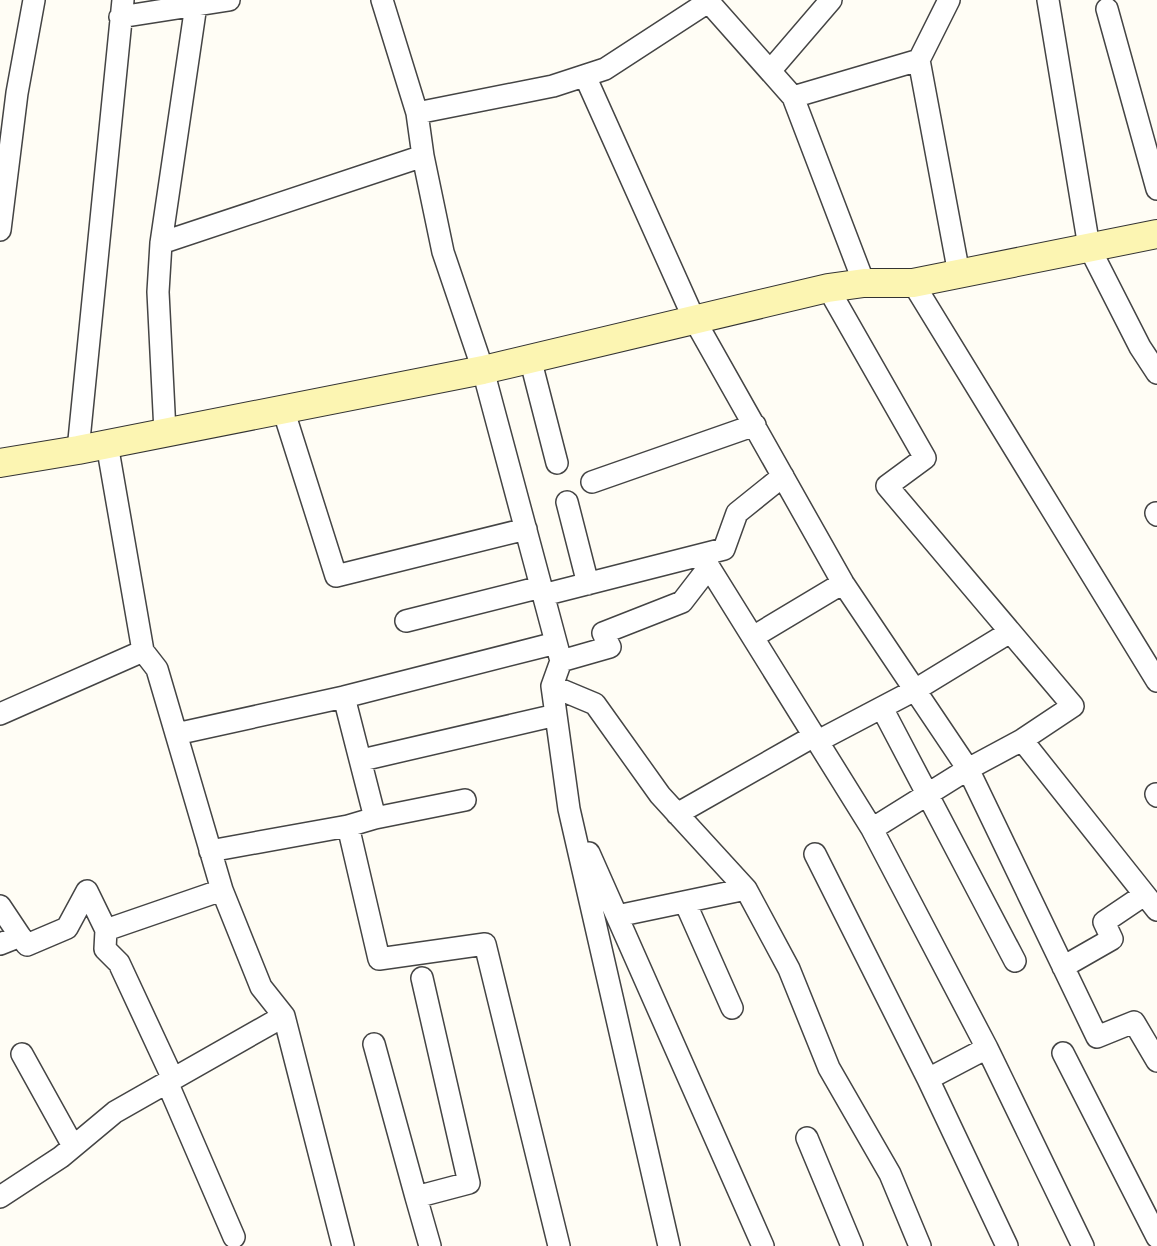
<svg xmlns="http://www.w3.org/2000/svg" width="1157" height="1246" viewBox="0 0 1157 1246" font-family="'Source Serif 4',serif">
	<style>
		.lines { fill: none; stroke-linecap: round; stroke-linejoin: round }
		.street-casing { stroke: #444; stroke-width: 24 }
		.secondary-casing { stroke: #333; stroke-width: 30 }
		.street { stroke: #fff; stroke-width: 21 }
		.secondary { stroke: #fcf5b2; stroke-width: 28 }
	</style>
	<rect width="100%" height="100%" fill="#fffdf5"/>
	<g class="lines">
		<g class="street-casing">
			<path id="street" d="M382,0L417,113L423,156L443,252L483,370L561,661L552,686L569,809L669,1246
				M707,0L793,97L864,283
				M1048,0L1089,247L1140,347L1157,373
				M1107,9L1157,189
				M120,17L229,0
				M919,60L959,274
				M770,71L831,0
				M585,76L694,319L843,583L968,769L1097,1037L1134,1022L1157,1061
				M793,97L919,60L949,0
				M417,113L553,86L605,69L708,2
				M0,230L17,93L34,0
				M161,243L423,156
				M913,283L1157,681
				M828,288L925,458L887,486L1073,706L1022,740L1157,910
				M530,358L557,463
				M283,409L336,576L526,529
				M165,432L158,292L161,243L196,5
				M107,444L143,651
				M78,450L123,0
				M592,482L755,425
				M567,502L588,584
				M1156,513L1157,515
				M543,595L724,549L737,513L783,476
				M406,621L541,587
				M753,637L843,583
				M561,661L610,647L603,633L682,602L709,567L872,829L987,1048L1083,1246
				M552,686L595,704L660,795L746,889L789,969L829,1068L890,1174L920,1246
				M882,708L1015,961
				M0,714L143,651L157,669L222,890L261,987L284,1016L343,1246
				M176,734L344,697
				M818,741L915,690L1010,632
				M362,760L556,715
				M1156,794L1157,796
				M677,814L814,736
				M375,818L344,697L556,643
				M348,826L379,959L485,944L559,1246
				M872,829L968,769L1022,740
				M210,851L348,826L375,818L465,800
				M589,853L763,1246
				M815,854L928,1079L1007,1246
				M685,902L732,1008
				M0,906L20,936
				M617,916L746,889
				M106,930L105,949L119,963L173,1079
				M0,944L20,936L27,945L67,928L87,891L106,930L222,890
				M1063,967L1112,939L1104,922L1144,895
				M422,978L469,1183L416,1197L430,1246
				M374,1044L416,1197
				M1063,1053L1157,1237
				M22,1054L73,1146
				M928,1079L987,1048
				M167,1082L234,1237
				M807,1138L852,1246
				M0,1197L61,1157L115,1112L284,1016"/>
		</g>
		<g class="secondary-casing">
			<path id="secondary" d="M0,463L78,450L483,370L828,288L864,283H913L1157,234"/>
		</g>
		<use href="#street" class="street"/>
		<use href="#secondary" class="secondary"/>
	</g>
</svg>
